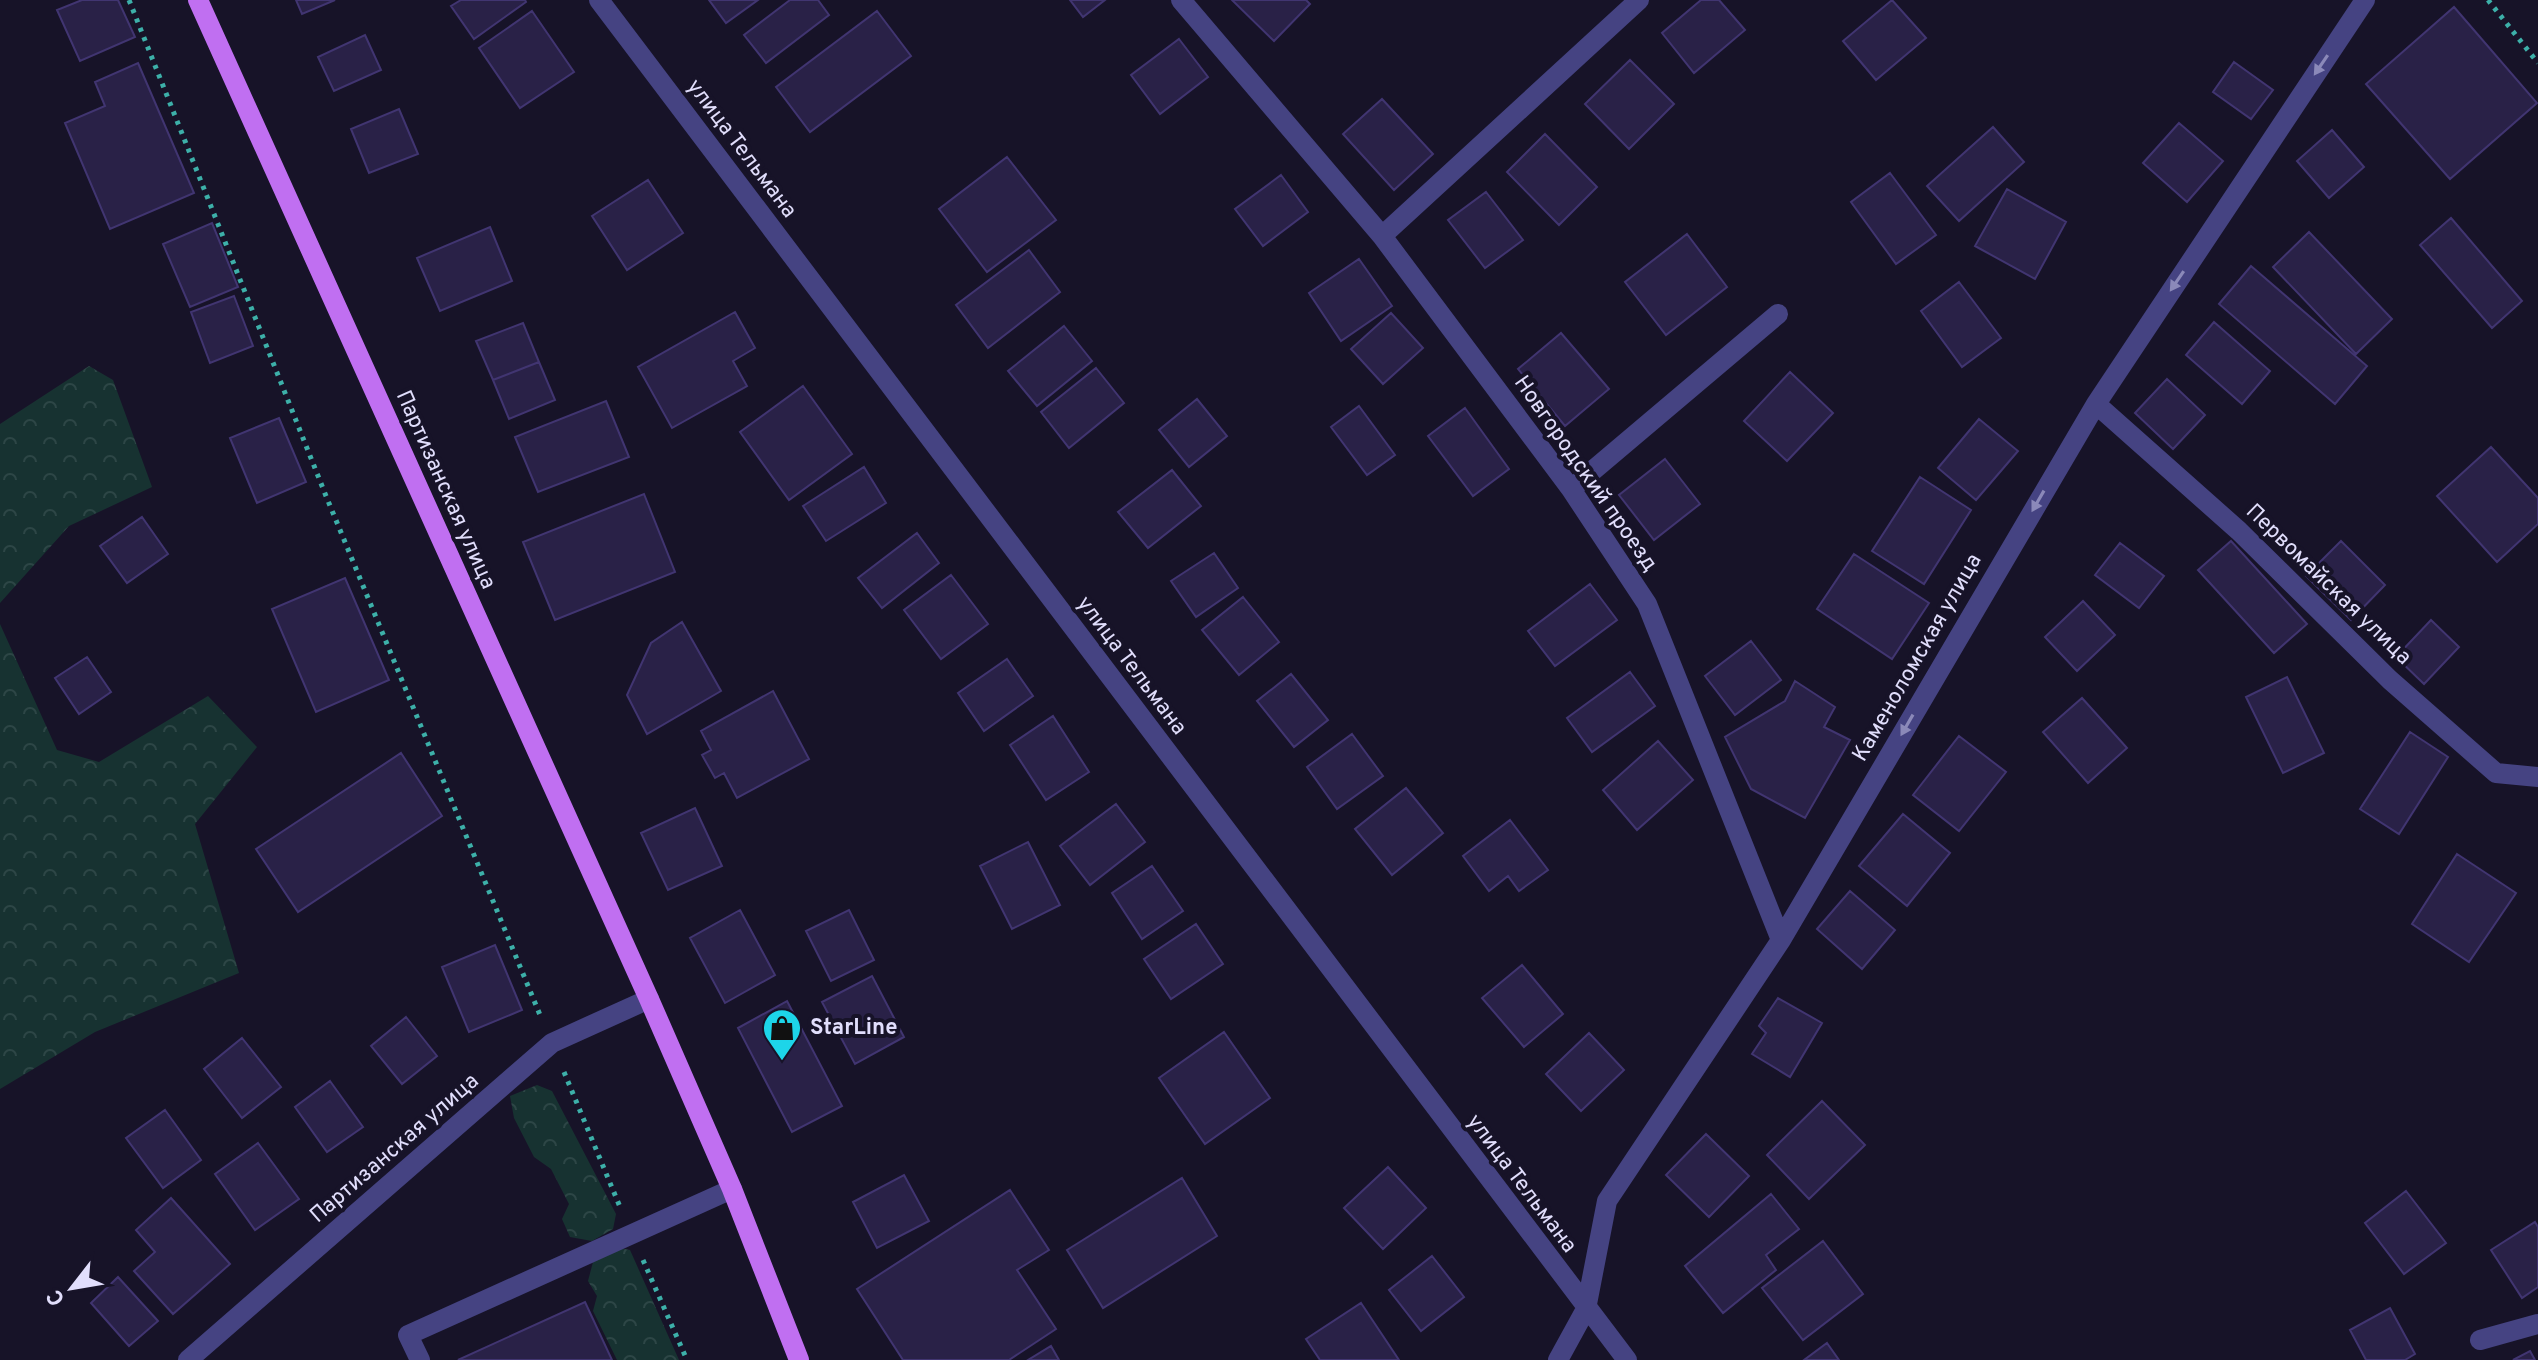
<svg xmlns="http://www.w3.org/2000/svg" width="2538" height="1360" viewBox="0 0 2538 1360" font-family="Overpass,sans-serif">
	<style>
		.forest { fill: url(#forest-crowns) }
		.building { fill: #292147; stroke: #413571; stroke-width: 2 }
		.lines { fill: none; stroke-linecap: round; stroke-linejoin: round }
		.path { stroke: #3db0a9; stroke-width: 5; stroke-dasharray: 4 6; stroke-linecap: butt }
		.minor { stroke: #454382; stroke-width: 20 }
		.major { stroke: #c06ff1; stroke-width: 20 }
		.oneway { fill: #8b89b9 }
		.labels { text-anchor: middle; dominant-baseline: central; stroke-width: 8; stroke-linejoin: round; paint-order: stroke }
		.street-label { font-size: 22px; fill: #e1defc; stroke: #171328 }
		.poi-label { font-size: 22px; font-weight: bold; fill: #e1defc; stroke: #171328; text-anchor: start }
	</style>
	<defs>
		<pattern id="forest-crowns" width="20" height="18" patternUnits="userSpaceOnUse" patternTransform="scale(2)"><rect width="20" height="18" fill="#173231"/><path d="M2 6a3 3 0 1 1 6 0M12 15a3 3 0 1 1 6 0" fill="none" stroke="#2d4646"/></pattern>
	</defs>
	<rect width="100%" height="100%" fill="#171328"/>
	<path class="forest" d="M89,366L113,380L152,487L69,526L0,603V424Z
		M0,624L57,750L99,762L208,696L257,747L195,824L239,973L95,1032L0,1089Z
		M537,1085L552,1091L616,1214L613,1229L592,1241L570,1237L562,1219L569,1204L551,1169L534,1157L514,1118L510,1096Z
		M620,1248L630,1250L679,1360H617L593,1311L597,1296L588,1281L593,1262Z"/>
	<path class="building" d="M82,0H118L135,37L80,61L57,10Z
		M296,0H335L302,14Z
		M461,0H525L526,2L474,39L451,6Z
		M709,0H758L726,23Z
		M790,0H818L829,15L766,63L744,35Z
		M1070,0H1105L1083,17Z
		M1232,0H1306L1310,4L1274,41Z
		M1701,0H1719L1745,30L1694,73L1662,33Z
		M1892,0L1926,38L1876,80L1843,41Z
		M2454,7L2537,103L2450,179L2366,84Z
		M532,11L574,72L520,108L479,48Z
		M877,11L911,56L810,132L776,87Z
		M365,35L381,70L334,91L318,57Z
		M1179,39L1208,77L1160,114L1131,75Z
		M1630,60L1674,104L1629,149L1585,104Z
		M2234,62L2273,90L2251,119L2213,92Z
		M138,63L194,193L110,229L65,123L105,106L95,82Z
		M1382,99L1433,154L1394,190L1343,134Z
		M399,109L418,154L369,173L351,129Z
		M2179,123L2223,161L2187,202L2143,163Z
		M1993,127L2024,162L1959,221L1927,186Z
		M2332,130L2364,167L2329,198L2297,161Z
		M1545,134L1597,187L1559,225L1507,172Z
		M1007,157L1056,220L987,272L939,209Z
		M1890,173L1936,235L1896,264L1851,202Z
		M1281,175L1308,212L1263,246L1235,209Z
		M648,180L683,233L627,270L592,216Z
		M2007,189L2066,222L2035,279L1975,246Z
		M1486,192L1523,240L1485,268L1448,220Z
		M2451,218L2522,301L2492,328L2420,245Z
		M212,223L238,287L190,307L163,244Z
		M490,227L512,281L440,311L417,258Z
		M2309,232L2392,319L2356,354L2273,267Z
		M1687,234L1727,287L1666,335L1625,282Z
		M1029,250L1060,292L988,348L956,305Z
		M1359,259L1392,306L1341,341L1309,293Z
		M2251,266L2367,366L2335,404L2219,304Z
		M1959,282L2001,338L1962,367L1921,311Z
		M234,296L253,346L210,363L191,312Z
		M735,312L755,348L733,361L747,386L672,428L638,367Z
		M1391,313L1423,348L1383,384L1351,349Z
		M2214,322L2270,371L2242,404L2186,355Z
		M523,323L539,362L493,380L476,341Z
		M1064,326L1092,361L1037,406L1008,371Z
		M1561,333L1609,389L1565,426L1518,369Z
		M539,362L555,400L509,419L493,380Z
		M1096,368L1124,403L1069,448L1041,412Z
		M1790,372L1833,413L1787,461L1744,421Z
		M2167,379L2205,415L2173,449L2135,413Z
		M803,386L852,454L789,500L740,432Z
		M1197,399L1227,436L1189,467L1159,430Z
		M606,401L629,457L538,492L515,437Z
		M1359,406L1395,455L1367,475L1331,427Z
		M1465,408L1509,469L1473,496L1428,436Z
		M279,418L306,482L257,503L230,438Z
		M1979,419L2018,451L1976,500L1938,468Z
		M2491,447L2538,498V524L2497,562L2437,496Z
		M1665,459L1700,504L1654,540L1619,495Z
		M864,467L886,503L826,541L803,506Z
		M1172,470L1201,506L1148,548L1118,512Z
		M1920,477L1971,510L1924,584L1872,551Z
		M644,494L675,572L555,620L523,542Z
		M142,517L168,554L127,583L100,546Z
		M917,533L939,563L882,608L858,578Z
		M2231,541L2307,624L2274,653L2198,570Z
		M2341,541L2385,585L2351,620L2306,576Z
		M2120,543L2164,576L2139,608L2095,575Z
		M1214,553L1238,588L1196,617L1171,581Z
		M1854,554L1929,603L1892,659L1817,609Z
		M951,575L988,624L941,659L904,610Z
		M345,578L389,680L316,712L272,609Z
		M1590,584L1617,620L1555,666L1528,631Z
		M1243,597L1279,642L1239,675L1202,630Z
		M2083,601L2115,635L2077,671L2045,637Z
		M2431,620L2459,647L2424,684L2396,657Z
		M682,622L721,691L647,734L627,695L651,643Z
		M1751,641L1781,680L1735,715L1705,676Z
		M87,657L111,692L79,714L55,678Z
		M1007,659L1033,696L984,731L958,693Z
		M1630,672L1655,706L1592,752L1567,718Z
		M1291,674L1328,720L1294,747L1257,701Z
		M2287,677L2324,753L2283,773L2246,697Z
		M1795,681L1835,707L1824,727L1850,740L1805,818L1751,789L1725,737L1785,701Z
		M773,691L809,759L737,798L724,773L715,778L702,755L711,750L701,731Z
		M2082,698L2127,748L2088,783L2043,732Z
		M1053,716L1089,772L1046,800L1010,745Z
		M2410,732L2448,757L2399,834L2360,809Z
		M1352,734L1383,776L1337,809L1307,767Z
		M1959,736L2006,772L1959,831L1913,795Z
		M1658,741L1693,780L1637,830L1603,790Z
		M401,753L442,816L298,912L256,849Z
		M1406,788L1443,833L1392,875L1355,829Z
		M1116,804L1145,842L1090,885L1060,846Z
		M695,808L722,866L668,890L641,833Z
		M1903,814L1950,853L1907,906L1859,866Z
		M1510,820L1548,870L1519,891L1508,876L1489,891L1463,856Z
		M1028,842L1060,905L1012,929L980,866Z
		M2457,854L2516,893L2469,962L2412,924Z
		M1152,866L1183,911L1142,939L1112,893Z
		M1850,891L1895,930L1862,969L1817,929Z
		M740,910L775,975L725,1003L690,938Z
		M849,910L874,960L831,981L806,931Z
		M1196,924L1223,964L1171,999L1144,959Z
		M495,945L522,1010L469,1032L442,967Z
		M1522,965L1563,1014L1524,1047L1482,998Z
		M872,976L904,1037L855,1064L822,1002Z
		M1778,998L1822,1023L1790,1077L1752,1054L1766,1033L1759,1026Z
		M787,1001L842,1106L792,1132L738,1028Z
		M406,1017L437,1056L402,1084L371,1046Z
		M1224,1032L1270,1098L1205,1144L1159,1078Z
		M1589,1033L1624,1070L1581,1111L1546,1074Z
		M242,1038L281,1087L242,1118L204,1069Z
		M330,1081L363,1127L327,1152L295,1107Z
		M1822,1101L1865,1145L1809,1199L1767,1155Z
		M165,1110L201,1160L163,1188L126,1138Z
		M1706,1134L1749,1176L1709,1217L1666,1175Z
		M258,1143L299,1199L255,1230L215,1174Z
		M1388,1167L1426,1208L1383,1249L1344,1208Z
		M904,1175L929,1221L877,1248L853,1202Z
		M1182,1178L1217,1236L1103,1308L1067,1250Z
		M1010,1190L1049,1250L1017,1270L1056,1329L1009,1360H903L857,1289Z
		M2406,1191L2446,1243L2404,1274L2365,1223Z
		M1771,1194L1799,1229L1766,1255L1776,1270L1723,1313L1685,1266Z
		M171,1198L230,1264L173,1314L134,1271L155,1252L136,1230Z
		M2535,1222L2538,1227V1287L2522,1298L2491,1250Z
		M1823,1241L1863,1294L1803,1340L1762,1288Z
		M1432,1256L1464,1297L1421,1331L1389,1290Z
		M118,1277L158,1321L129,1346L91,1303Z
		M585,1302L612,1360H458Z
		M1361,1303L1399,1360H1320L1306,1339Z
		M2390,1308L2415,1354L2405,1360H2366L2350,1330Z
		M1827,1343L1839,1360H1804Z
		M1051,1346L1059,1360H1028Z
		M2530,1351L2535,1360H2513Z"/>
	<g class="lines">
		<path class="path" d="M129,0L326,496L540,1015
			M2488,0L2538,63
			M564,1072L620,1207
			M643,1260L687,1360"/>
		<path class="minor" d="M599,0L1627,1360
			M1181,0L1382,236L1571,489L1647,604L1781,940
			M1382,236L1639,0
			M2096,404L2239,531L2390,680L2496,773L2538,777
			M1571,489L1778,314
			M2480,1340L2538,1324
			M188,1360L552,1043L649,999
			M420,1360L408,1335L732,1189
			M1558,1360L1586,1309L1607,1201L1781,940L2096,404L2365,0"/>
		<path class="major" d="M198,0L649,999L732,1189L799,1360"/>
	</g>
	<defs><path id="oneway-solid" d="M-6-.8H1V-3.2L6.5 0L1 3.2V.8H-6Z" transform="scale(2)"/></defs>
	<g class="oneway">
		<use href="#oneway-solid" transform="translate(2321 65) rotate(124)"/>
		<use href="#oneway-solid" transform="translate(2177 281) rotate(124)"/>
		<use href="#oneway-solid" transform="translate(2038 501) rotate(120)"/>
		<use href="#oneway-solid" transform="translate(1907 725) rotate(120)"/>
	</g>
	<defs>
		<g id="shop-pin" transform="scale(2)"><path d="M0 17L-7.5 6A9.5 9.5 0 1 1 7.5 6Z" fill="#1dd5e9" stroke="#171328"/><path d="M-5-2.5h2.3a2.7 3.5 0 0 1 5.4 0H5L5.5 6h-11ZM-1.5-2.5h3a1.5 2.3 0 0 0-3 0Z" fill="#111"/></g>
	</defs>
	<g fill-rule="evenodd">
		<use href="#shop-pin" x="782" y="1028"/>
	</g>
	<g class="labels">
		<g class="street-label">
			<text transform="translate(741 149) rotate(53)">улица Тельмана</text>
			<text transform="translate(1585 474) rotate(55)">Новгородский проезд</text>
			<text transform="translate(445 490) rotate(66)">Партизанская улица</text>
			<text transform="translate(2328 585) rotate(44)">Первомайская улица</text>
			<text transform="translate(1918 658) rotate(-60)">Каменоломская улица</text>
			<text transform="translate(1131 666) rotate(53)">улица Тельмана</text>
			<text transform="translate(395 1149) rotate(-41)">Партизанская улица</text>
			<text transform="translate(1521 1184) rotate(53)">улица Тельмана</text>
		</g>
		<g class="poi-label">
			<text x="810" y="1028">StarLine</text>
		</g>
	</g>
	<g transform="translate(72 1288) rotate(239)" stroke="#171328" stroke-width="6" paint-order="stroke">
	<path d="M0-6L14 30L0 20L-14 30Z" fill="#e1defc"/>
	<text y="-12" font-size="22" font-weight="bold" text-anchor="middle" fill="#e1defc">С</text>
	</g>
</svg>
